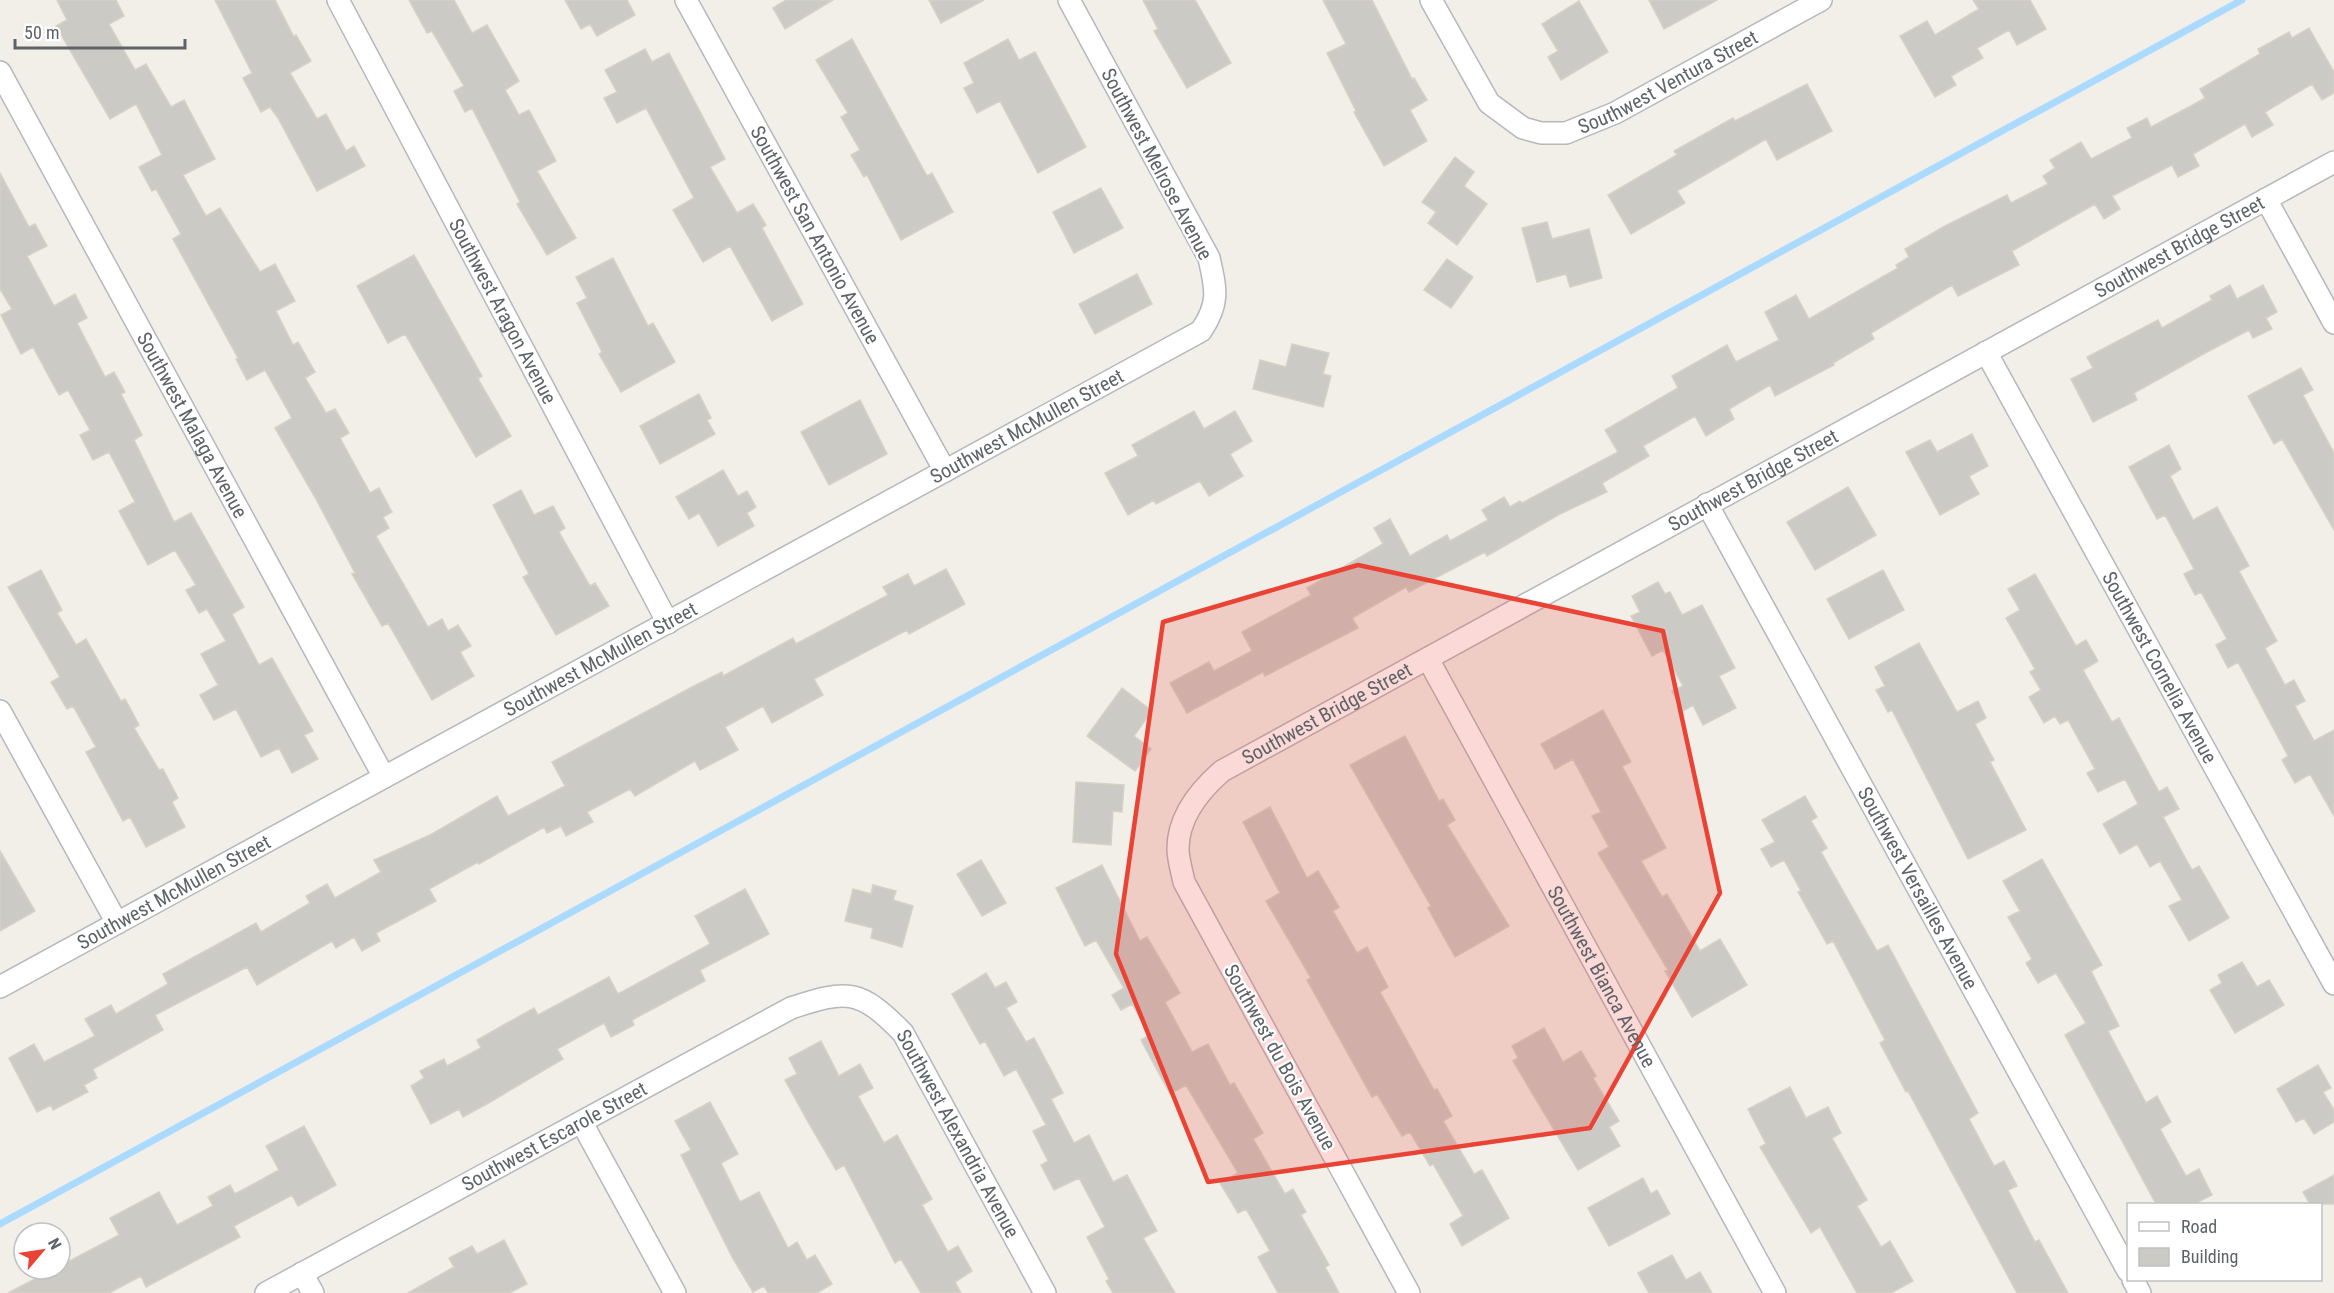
<svg xmlns="http://www.w3.org/2000/svg" width="2334" height="1293" viewBox="0 0 2334 1293" font-family="'Roboto Condensed',sans-serif">
	<style>
		.lines { fill: none; stroke-linecap: round; stroke-linejoin: round }
		.stream { stroke: #aadaff; stroke-width: 7 }
		.building { fill: #cccac5; stroke: #d6d1c6; stroke-width: 1.5 }
		.street-casing { stroke: #b5b8bc; stroke-width: 24 }
		.street { stroke: #fff; stroke-width: 21 }
		.marked { fill: #ea4335; fill-opacity: 0.2; stroke: #ea4335; stroke-width: 4.5; stroke-linejoin: round }
		.labels { text-anchor: middle; dominant-baseline: central; stroke-width: 4.5; stroke-linejoin: round; paint-order: stroke }
		.street-label { font-size: 20px; fill: #5f6368; stroke: #fff }
	</style>
	<rect width="100%" height="100%" fill="#f1efe8"/>
	<g class="lines">
		<path class="stream" d="M0,1224L2242,0"/>
	</g>
	<path class="building" d="M57,0H116L124,16L109,24L135,70L146,64L171,107L184,100L215,159L183,175L206,216L220,208L260,272L275,264L295,301L276,311L293,345L298,342L315,372L305,378L326,413L335,409L349,433L340,438L370,493L379,488L392,512L383,517L389,528L376,536L428,627L442,619L448,631L458,625L471,646L460,652L474,676L432,700L388,623L382,626L352,574L355,573L316,499L275,428L292,418L265,370L247,380L236,359L238,358L173,239L181,234L156,189L152,191L139,167L162,155L136,104L110,119L56,26L67,20Z
		M215,0H275L294,37L296,35L311,61L290,73L317,119L326,114L346,151L354,146L365,166L317,191L278,118L270,107L261,112L243,78L252,73Z
		M409,0H454L472,33L487,25L519,81L505,90L519,115L529,110L556,161L537,171L576,238L547,255L517,204L520,202L472,108L465,112L454,91L464,86L432,31L427,33Z
		M565,0H627L635,15L597,36L590,24L581,29Z
		M786,0H833L785,29L773,8Z
		M929,0H984L941,23Z
		M1143,0H1195L1231,63L1187,88L1154,31L1158,29Z
		M1323,0H1372L1412,79L1414,78L1427,100L1410,110L1427,141L1384,166L1354,112L1356,111L1327,53L1346,44Z
		M1649,0H1717L1664,29Z
		M1973,0H2030L2046,29L2017,45L2009,30L1977,48L1983,58L1951,76L1956,85L1935,97L1900,36L1927,21L1935,35L1979,9Z
		M1579,1L1608,52L1561,80L1548,57L1558,51L1542,24Z
		M2309,28L2334,72V93L2322,100L2312,84L2265,112L2273,125L2252,137L2245,124L2193,154L2199,166L2178,177L2172,165L2112,196L2120,209L2104,219L2095,204L2012,251L2019,265L1958,296L1952,285L1871,333L1874,339L1833,363L1834,365L1775,396L1770,385L1729,409L1734,419L1706,436L1695,416L1643,446L1649,456L1602,483L1607,492L1560,514L1487,556L1485,552L1409,592L1406,587L1352,618L1358,628L1265,676L1263,672L1187,713L1170,683L1209,662L1214,671L1252,651L1242,632L1311,595L1307,588L1383,544L1374,528L1390,519L1410,556L1447,535L1450,541L1488,520L1482,510L1504,497L1510,507L1520,501L1522,503L1618,452L1605,430L1678,388L1672,376L1727,345L1736,362L1779,340L1765,312L1796,295L1809,319L1898,268L1896,265L1909,257L1905,249L1945,226L2007,195L2011,203L2048,184L2043,176L2055,168L2050,160L2081,142L2091,159L2132,138L2127,128L2147,118L2151,127L2191,106L2205,98L2200,89L2260,54L2258,49L2289,32L2292,38Z
		M852,39L927,176L932,173L953,212L901,240L867,175L864,177L851,155L860,150L841,117L848,113L816,60Z
		M1008,39L1019,60L1035,52L1086,147L1038,173L1000,101L977,113L964,88L974,83L964,63Z
		M645,49L652,62L669,53L725,159L710,167L737,213L753,204L766,225L762,228L803,304L772,321L730,246L703,262L673,210L694,198L646,108L617,123L604,98L617,92L605,70Z
		M1807,84L1832,131L1777,160L1766,139L1677,191L1685,203L1631,234L1608,195L1677,155L1674,151L1733,118L1735,121Z
		M1455,157L1474,172L1464,186L1487,204L1457,245L1428,223L1436,212L1422,202Z
		M0,173L29,227L35,224L47,246L27,256L54,306L75,294L87,318L77,323L105,377L114,372L125,392L121,394L142,435L134,440L174,522L191,513L244,607L232,614L259,665L272,658L313,731L304,735L318,759L292,773L279,748L261,757L236,709L214,720L200,695L218,685L201,654L226,641L207,609L199,613L186,590L196,585L175,550L148,565L119,511L135,502L109,452L93,460L80,435L90,430L68,390L59,395L33,347L21,354L1,315L12,309L0,289Z
		M1101,188L1123,228L1074,253L1053,212Z
		M1547,222L1552,239L1589,229L1602,278L1570,287L1566,274L1537,282L1522,228Z
		M414,255L482,376L478,379L511,436L476,457L405,334L388,343L357,286Z
		M613,258L648,326L653,323L675,362L621,392L599,354L602,352L577,303L587,298L576,277Z
		M1447,259L1473,277L1451,308L1424,290Z
		M1137,274L1152,304L1095,334L1079,304Z
		M2230,285L2237,299L2263,285L2277,312L2266,318L2272,329L2253,338L2249,330L2207,352L2134,393L2137,400L2093,422L2071,379L2093,368L2087,357L2158,320L2162,328L2212,300L2210,296Z
		M1292,344L1329,353L1323,374L1331,376L1323,407L1253,389L1260,360L1286,367Z
		M2301,368L2313,390L2303,395L2334,453V530L2282,439L2274,444L2248,396Z
		M699,394L711,418L707,420L715,434L660,464L640,426Z
		M860,400L887,454L829,485L801,432Z
		M1194,411L1204,429L1235,411L1252,441L1230,454L1243,476L1209,496L1200,481L1156,504L1154,500L1128,515L1105,473L1138,456L1132,445Z
		M1972,434L1988,466L1969,476L1979,494L1940,515L1906,452L1930,440L1937,452Z
		M2169,445L2181,469L2170,476L2193,520L2217,507L2249,566L2239,571L2277,641L2265,648L2285,685L2294,680L2305,701L2295,706L2314,741L2334,730V816L2310,774L2295,783L2282,760L2288,756L2238,662L2228,668L2216,645L2227,639L2201,592L2195,595L2184,574L2194,569L2165,515L2157,519L2129,467Z
		M723,470L738,496L747,491L756,507L747,513L754,526L718,546L699,513L689,519L676,497Z
		M1848,487L1876,535L1815,570L1787,522Z
		M521,490L534,515L553,506L565,528L559,532L590,586L595,583L609,606L556,635L523,577L529,574L493,505Z
		M946,569L965,604L909,634L907,630L814,679L823,695L772,723L763,706L725,727L738,750L700,770L695,761L635,796L630,789L587,812L593,822L566,836L561,826L547,833L544,827L479,864L478,862L429,889L436,901L376,933L380,941L362,951L354,937L336,948L332,941L257,985L247,967L155,1015L163,1030L93,1069L97,1078L84,1085L88,1092L53,1110L51,1105L37,1112L9,1058L34,1044L44,1062L95,1036L85,1019L111,1005L116,1014L168,984L163,974L256,923L261,932L310,903L306,896L327,884L335,898L381,872L374,860L432,834L497,796L508,816L565,786L552,762L692,687L722,672L723,676L793,638L796,644L888,595L883,587L908,574L914,586Z
		M41,570L62,610L57,613L76,645L86,639L121,701L125,699L139,725L134,728L159,770L163,769L178,798L172,802L185,827L146,847L130,817L123,821L86,752L96,747L73,706L67,709L51,682L60,677L8,587Z
		M1883,570L1904,610L1849,639L1827,599Z
		M2035,574L2076,646L2086,640L2098,661L2083,670L2112,722L2119,718L2159,792L2167,787L2179,809L2163,817L2192,870L2199,866L2229,918L2189,941L2169,906L2182,900L2160,861L2150,867L2137,844L2120,854L2103,824L2138,804L2125,779L2098,792L2087,773L2095,769L2068,720L2060,724L2055,716L2044,723L2029,697L2041,690L2030,672L2035,669L2006,618L2020,610L2008,589Z
		M1658,582L1665,594L1670,592L1682,615L1702,605L1735,668L1719,676L1736,708L1703,725L1693,705L1683,711L1672,691L1683,686L1663,650L1652,656L1631,616L1640,612L1632,596Z
		M1919,643L1957,712L1978,701L1986,718L1975,724L1994,760L1990,762L2026,830L1968,859L1892,710L1888,712L1876,690L1885,686L1875,667Z
		M1122,688L1152,711L1134,736L1151,749L1135,771L1087,736Z
		M1603,710L1631,762L1622,766L1666,848L1641,861L1662,897L1667,894L1700,951L1720,939L1747,985L1692,1017L1665,971L1668,970L1598,853L1609,847L1592,816L1601,812L1573,759L1555,769L1541,744Z
		M1405,736L1439,801L1443,799L1455,820L1447,825L1509,926L1455,957L1428,908L1431,906L1350,765Z
		M1076,782L1124,785L1122,812L1113,811L1111,845L1073,842Z
		M1805,796L1817,817L1811,821L1827,848L1821,852L1877,951L1888,945L1978,1113L1969,1119L1994,1166L2004,1161L2017,1186L2008,1190L2035,1242L2039,1240L2068,1293H2017L1908,1091L1906,1092L1880,1043L1885,1040L1833,941L1827,944L1798,892L1801,891L1784,860L1771,867L1761,849L1775,842L1762,820Z
		M1270,807L1307,878L1318,871L1339,907L1333,911L1357,953L1367,947L1388,987L1380,992L1434,1090L1437,1089L1452,1116L1443,1121L1474,1174L1482,1170L1509,1218L1462,1246L1450,1224L1463,1216L1433,1164L1430,1166L1410,1132L1402,1136L1377,1094L1372,1097L1307,980L1311,978L1266,901L1280,893L1243,822Z
		M0,851L35,911L0,931Z
		M2042,859L2102,965L2091,971L2119,1026L2108,1031L2146,1103L2157,1096L2171,1122L2160,1129L2186,1176L2199,1169L2212,1195L2194,1204H2156L2065,1035L2086,1023L2056,973L2038,983L2026,963L2032,959L2008,917L2020,911L2003,881Z
		M981,860L1006,903L982,916L957,874Z
		M1102,865L1140,941L1147,937L1180,993L1165,1002L1192,1052L1208,1044L1230,1085L1234,1083L1263,1133L1253,1139L1285,1194L1293,1189L1306,1212L1301,1215L1329,1265L1325,1267L1339,1293H1278L1258,1257L1270,1251L1246,1209L1238,1213L1220,1183L1238,1173L1186,1085L1170,1094L1141,1040L1150,1035L1132,1004L1121,1010L1112,995L1124,988L1096,940L1085,946L1056,888Z
		M873,885L896,891L893,900L913,906L902,947L871,938L873,928L845,921L853,889L871,894Z
		M745,889L769,934L700,970L705,981L632,1020L634,1025L611,1037L604,1023L557,1049L563,1059L485,1105L463,1117L459,1109L431,1124L411,1086L424,1078L420,1071L444,1059L447,1066L481,1048L477,1040L534,1008L538,1015L609,977L618,994L710,944L695,916Z
		M2242,962L2257,987L2269,980L2284,1005L2235,1033L2210,990L2222,983L2218,975Z
		M986,973L995,988L1006,982L1017,1002L1006,1008L1026,1042L1034,1038L1063,1093L1051,1099L1074,1143L1089,1135L1113,1182L1127,1175L1157,1231L1143,1238L1175,1293H1113L1106,1281L1109,1279L1087,1237L1105,1227L1079,1178L1054,1190L1041,1165L1048,1161L1033,1131L1046,1125L1016,1069L1004,1076L985,1041L980,1044L952,994Z
		M1544,1028L1563,1062L1581,1051L1596,1076L1593,1078L1619,1121L1609,1127L1620,1146L1578,1170L1513,1061L1518,1058L1512,1046Z
		M821,1041L839,1076L860,1064L873,1088L858,1096L884,1143L897,1135L932,1199L922,1205L948,1252L958,1246L972,1271L955,1282L961,1293H921L901,1259L895,1263L844,1165L836,1170L808,1122L785,1080L797,1074L789,1058Z
		M2318,1065L2331,1088L2323,1092L2334,1110V1122L2314,1134L2304,1118L2296,1122L2277,1089Z
		M1790,1087L1806,1118L1828,1107L1841,1133L1832,1138L1867,1200L1857,1206L1881,1247L1890,1241L1913,1281L1891,1293H1857L1820,1227L1811,1233L1760,1147L1766,1144L1748,1109Z
		M710,1102L738,1154L721,1163L740,1202L759,1192L788,1248L797,1242L807,1260L815,1255L832,1284L817,1293H768L764,1286L753,1292L732,1257L681,1155L691,1150L675,1121Z
		M304,1126L336,1185L298,1206L292,1195L234,1226L240,1237L146,1287L141,1276L109,1293H8L54,1269H60V1266L119,1235L110,1218L159,1192L177,1225L213,1206L208,1197L230,1185L235,1194L279,1170L266,1146Z
		M2334,1175V1204H2310L2303,1192Z
		M1643,1178L1651,1194L1657,1190L1670,1214L1609,1246L1588,1208Z
		M504,1240L527,1284L509,1293H408L454,1267L449,1258L472,1246L477,1254Z
		M1672,1255L1686,1280L1700,1272L1712,1293H1649L1638,1273Z"/>
	<g class="lines">
		<g class="street-casing">
			<g id="street">
				<path id="s1" d="M338,0L668,623"/>
				<path id="s2" d="M686,0L945,471"/>
				<path id="s3" d="M1431,0L1489,103L1523,128L1541,133H1566L1615,113L1821,0"/>
				<path id="s4" d="M0,72L384,777"/>
				<path d="M2266,199L2334,323"/>
				<path id="s5" d="M1986,352L2334,984"/>
				<path id="s6" d="M1707,504L2128,1271"/>
				<path id="s7" d="M1428,659L1775,1293"/>
				<path d="M0,711L117,923"/>
				<path id="s8" d="M0,987L1201,331C1220,303 1216,289 1209,258L1069,0"/>
				<path d="M582,1123L675,1293"/>
				<path d="M302,1273L313,1293"/>
				<path d="M2133,1280L2140,1293"/>
				<path id="s9" d="M266,1293L791,1008C848,989 860,989 903,1033L1045,1293"/>
				<path id="s10" d="M1409,1293L1184,882C1182,872 1178,859 1178,849C1178,817 1199,791 1222,771L2334,162"/>
			</g>
		</g>
		<use href="#street" class="street"/>
	</g>
	<path class="marked" d="M1358,565L1663,631L1720,893L1590,1128L1208,1182L1116,954L1163,622Z"/>
	<g class="labels">
		<g class="street-label">
			<text stroke="none"><textPath href="#s3" startOffset="318">Southwest Ventura Street</textPath></text>
			<text transform="translate(1157 164) rotate(62)">Southwest Melrose Avenue</text>
			<text stroke="none"><textPath href="#s2" startOffset="268">Southwest San Antonio Avenue</textPath></text>
			<text stroke="none"><textPath href="#s10" startOffset="1686">Southwest Bridge Street</textPath></text>
			<text stroke="none"><textPath href="#s1" startOffset="352">Southwest Aragon Avenue</textPath></text>
			<text stroke="none"><textPath href="#s4" startOffset="402">Southwest Malaga Avenue</textPath></text>
			<text stroke="none"><textPath href="#s8" startOffset="1170">Southwest McMullen Street</textPath></text>
			<text stroke="none"><textPath href="#s10" startOffset="1200">Southwest Bridge Street</textPath></text>
			<text stroke="none"><textPath href="#s8" startOffset="684">Southwest McMullen Street</textPath></text>
			<text stroke="none"><textPath href="#s5" startOffset="360">Southwest Cornelia Avenue</textPath></text>
			<text stroke="none"><textPath href="#s10" startOffset="714">Southwest Bridge Street</textPath></text>
			<text stroke="none"><textPath href="#s6" startOffset="438">Southwest Versailles Avenue</textPath></text>
			<text stroke="none"><textPath href="#s8" startOffset="198">Southwest McMullen Street</textPath></text>
			<text stroke="none"><textPath href="#s7" startOffset="362">Southwest Bianca Avenue</textPath></text>
			<text transform="translate(1280 1057) rotate(61)">Southwest du Bois Avenue</text>
			<text stroke="none"><textPath href="#s9" startOffset="838">Southwest Alexandria Avenue</textPath></text>
			<text stroke="none"><textPath href="#s9" startOffset="328">Southwest Escarole Street</textPath></text>
		</g>
	</g>
	<rect x="2127" y="1203" width="195" height="78" fill="#ffffff" stroke="#bfc1c3" stroke-width="1.5"/>
	<rect x="2139" y="1222" width="30" height="9" fill="#ffffff" stroke="#bfc1c3" stroke-width="1.5"/>
	<text x="2181" y="1233" font-size="18" fill="#5f6368">Road</text>
	<rect x="2139" y="1248" width="30" height="18" fill="#cccac5" stroke="#bfc1c3" stroke-width="1.5"/>
	<text x="2181" y="1263" font-size="18" fill="#5f6368">Building</text>
	<g transform="translate(42 1251) rotate(61)"><circle r="28" fill="#ffffff" stroke="#bfc1c3" stroke-width="1.5"/>
	<path d="M0-4.5L10 22L0 15L-10 22Z" fill="#ea4335"/>
	<text y="-9" font-size="16" font-weight="bold" text-anchor="middle" fill="#5f6368">N</text>
	</g>
	<path d="M15 39v9h170v-9" fill="none" stroke="#5f6368" stroke-width="3"/>
	<text x="24" y="39" font-size="18" fill="#5f6368" stroke="#ffffff" stroke-width="4.5" paint-order="stroke">50 m</text>
</svg>
